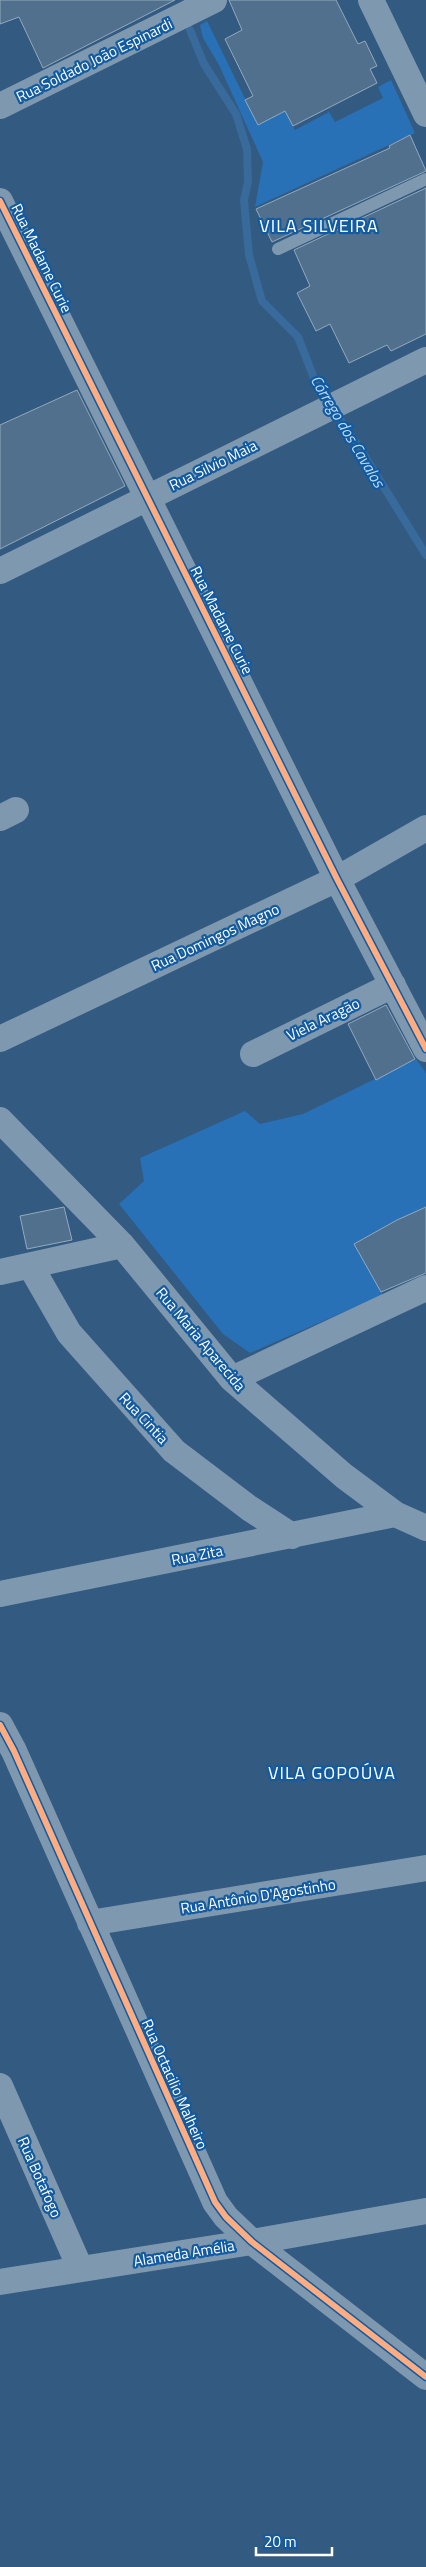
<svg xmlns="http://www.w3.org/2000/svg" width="426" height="2567" viewBox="0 0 426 2567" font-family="'Titillium Web',sans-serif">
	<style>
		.green { fill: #2871b6 }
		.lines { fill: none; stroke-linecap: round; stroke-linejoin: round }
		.stream { stroke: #386a9b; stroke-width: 8 }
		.building { fill: #51708e; stroke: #93a9be }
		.service { stroke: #7e98b0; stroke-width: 12 }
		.minor { stroke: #7e98b0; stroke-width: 26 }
		.cycleway-casing { stroke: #135ba0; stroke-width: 9 }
		.cycleway { stroke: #ffac80; stroke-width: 6 }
		.labels { text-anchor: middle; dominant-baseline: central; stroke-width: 4.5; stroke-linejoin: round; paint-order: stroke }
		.street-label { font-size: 15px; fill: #fff; stroke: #135ba0 }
		.water-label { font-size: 16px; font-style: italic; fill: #b9dcfa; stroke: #135ba0 }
		.quarter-label { font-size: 18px; letter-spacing: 1px; fill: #fff; stroke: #135ba0 }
	</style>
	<rect width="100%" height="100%" fill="#335a80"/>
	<path class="green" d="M207,21L258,125L285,111L295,130L329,112L335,122L383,98L378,87L391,80L415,133L255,207L263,162L219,65L203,38L200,25Z
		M416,1059L426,1073V1207L355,1244L383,1295L250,1353L223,1334L119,1204L144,1181L140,1158L245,1111L260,1124L303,1114Z"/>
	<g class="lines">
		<path class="stream" d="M190,30L204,64L236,114L247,149L248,182L244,200L249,255L262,301L298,337L317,386L361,450L426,555"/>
	</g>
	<path class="building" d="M0,0H175L43,68L19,17L0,24Z
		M229,0H336L358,44L365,41L377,66L370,69L377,83L293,126L285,111L258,125L245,100L253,96L225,39L242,30Z
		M410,135L426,171L272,242L256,209L390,148L389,146Z
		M426,188V334L391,351L387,345L349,363L330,324L316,331L297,293L310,286L294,250Z
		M77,390L125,486L0,549V425Z
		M386,1005L415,1059L376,1080L348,1024Z
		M64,1207L72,1240L27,1249L20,1216Z
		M426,1207V1273L381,1292L354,1244L397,1220Z"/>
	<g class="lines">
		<path class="service" d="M278,249L426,179"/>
		<path class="minor" d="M371,0L426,114
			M0,106L214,0
			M0,201L337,879L426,1049
			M0,571L426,360
			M0,818L16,810
			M0,1039L337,879L426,828
			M253,1054L393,985
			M0,1120L122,1245L232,1379L344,1476L395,1514L426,1528
			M31,1267L69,1333L174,1451L249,1508L292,1536
			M0,1272L122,1245
			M232,1379L426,1288
			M0,1594L395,1514
			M0,1725L14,1751L215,2202L226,2217L252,2242L426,2377
			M90,1923L426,1868
			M0,2086L80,2268
			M0,2282L252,2242L426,2211"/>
		<g class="cycleway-casing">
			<path id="cycleway" d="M0,201L337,879L426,1049
				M0,1725L14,1751L215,2202L226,2217L252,2242L426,2377"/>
		</g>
		<use href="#cycleway" class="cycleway"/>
	</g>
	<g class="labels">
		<g class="street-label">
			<text transform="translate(94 60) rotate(-26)">Rua Soldado João Espinardi</text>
			<text transform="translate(42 258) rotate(64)">Rua Madame Curie</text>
			<text transform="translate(213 465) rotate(-26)">Rua Silvio Maia</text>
			<text transform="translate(222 620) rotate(63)">Rua Madame Curie</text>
			<text transform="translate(215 937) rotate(-25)">Rua Domingos Magno</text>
			<text transform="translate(323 1019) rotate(-26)">Viela Aragão</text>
			<text transform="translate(201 1339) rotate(50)">Rua Maria Aparecida</text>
			<text transform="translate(144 1418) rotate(47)">Rua Cintia</text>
			<text transform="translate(197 1555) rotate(-11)">Rua Zita</text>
			<text transform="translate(258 1896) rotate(-9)">Rua Antônio D'Agostinho</text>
			<text transform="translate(175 2084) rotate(66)">Rua Octacilio Malheiro</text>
			<text transform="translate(40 2177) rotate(66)">Rua Botafogo</text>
			<text transform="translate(184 2253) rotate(-9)">Alameda Amélia</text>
		</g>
		<g class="water-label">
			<text transform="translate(348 431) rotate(59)">Córrego dos Cavalos</text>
		</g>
		<g class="quarter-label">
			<text x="319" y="225">VILA SILVEIRA</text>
			<text x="332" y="1772">VILA GOPOÚVA</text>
		</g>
	</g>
	<path d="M256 2547v8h76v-8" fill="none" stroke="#ffffff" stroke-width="2.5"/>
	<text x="264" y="2547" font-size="15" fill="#ffffff" stroke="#135ba0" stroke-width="4" paint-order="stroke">20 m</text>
</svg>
